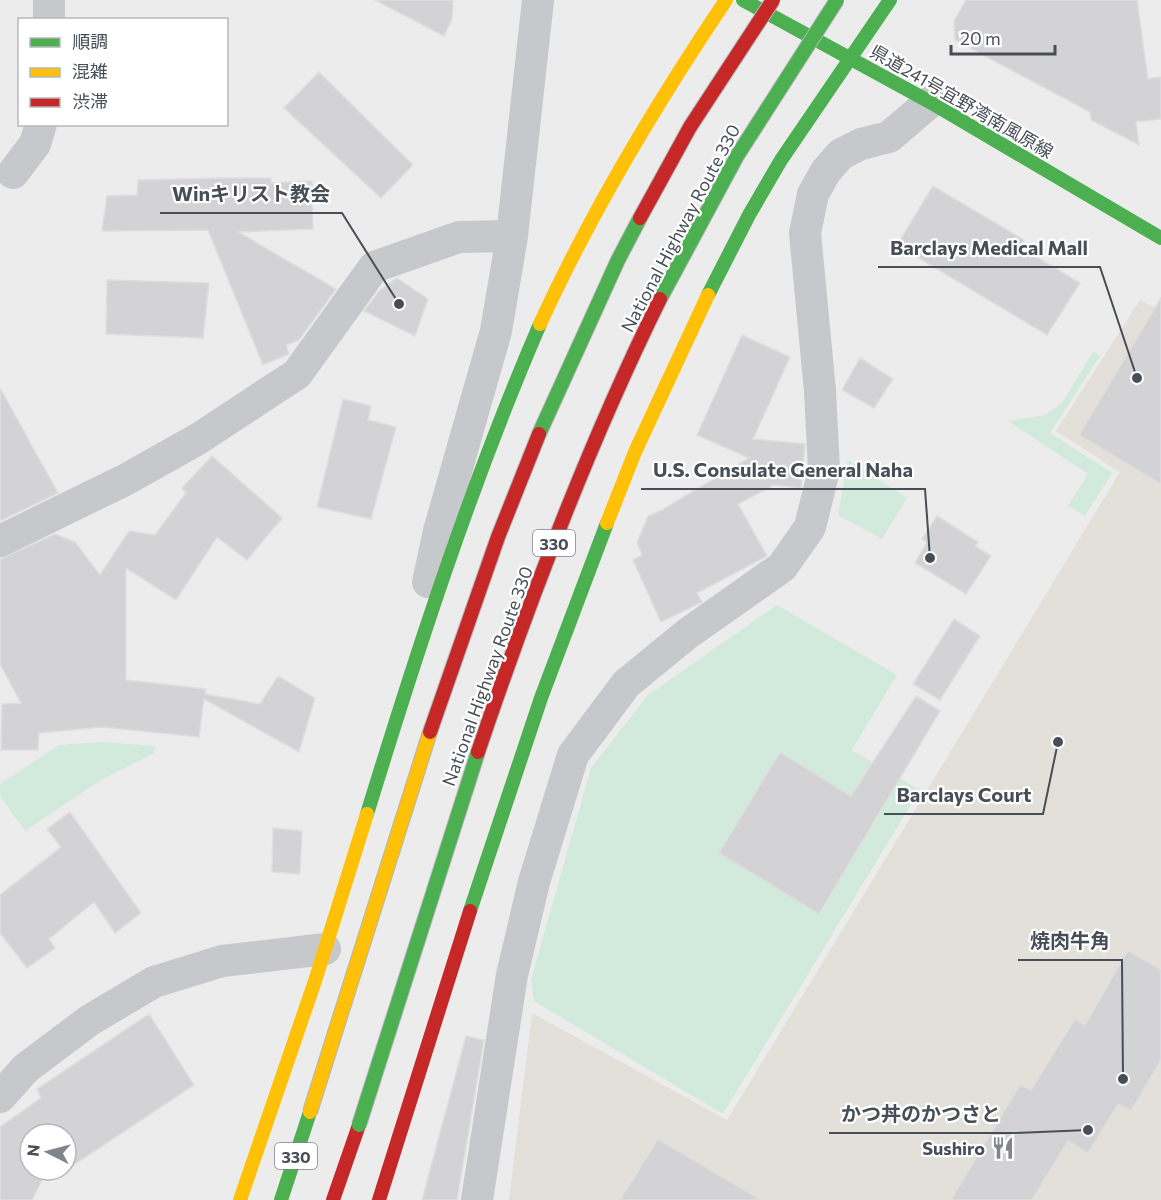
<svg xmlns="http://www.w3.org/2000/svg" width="1161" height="1200" viewBox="0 0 1161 1200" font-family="Commissioner,'Noto Sans JP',sans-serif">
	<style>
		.commercial { fill: #e3e0da }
		.green { fill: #d2eadc }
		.building { fill: #d3d3d5; stroke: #dededf; stroke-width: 1.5; fill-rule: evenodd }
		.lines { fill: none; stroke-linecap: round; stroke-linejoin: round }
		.street { stroke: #c7c8cb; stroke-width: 32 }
		.fast { stroke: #4caf50; stroke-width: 14 }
		.slow { stroke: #ffc107; stroke-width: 14 }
		.jam { stroke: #c62828; stroke-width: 14 }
		.fast-bridge-casing { stroke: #b2b6ba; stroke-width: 16; stroke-linecap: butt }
		.slow-bridge-casing { stroke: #b2b6ba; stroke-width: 16; stroke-linecap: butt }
		.jam-bridge-casing { stroke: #b2b6ba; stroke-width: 16; stroke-linecap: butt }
		.fast-bridge { stroke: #4caf50; stroke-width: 14 }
		.slow-bridge { stroke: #ffc107; stroke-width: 14 }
		.jam-bridge { stroke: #c62828; stroke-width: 14 }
		.labels { text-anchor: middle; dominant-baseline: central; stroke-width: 4.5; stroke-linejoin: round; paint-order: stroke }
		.shield { fill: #fff; stroke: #7e8389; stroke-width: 1.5 }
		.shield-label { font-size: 16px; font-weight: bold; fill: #464e57 }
		.street-label { font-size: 18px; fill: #464e57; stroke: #fff }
		.poi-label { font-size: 18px; font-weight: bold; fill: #464e57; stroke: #fff; text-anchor: end }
		.leader { fill: none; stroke: #464e57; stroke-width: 2 }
		.callout-dot { fill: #464e57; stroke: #fff; stroke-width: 2 }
		.callout-label { font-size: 20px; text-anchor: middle; font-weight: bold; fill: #464e57; stroke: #fff; stroke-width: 4.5; stroke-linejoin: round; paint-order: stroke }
	</style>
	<rect width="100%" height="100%" fill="#edecec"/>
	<path class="commercial" d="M1140,300L1161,311V1200H509L532,1013L727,1120L1120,472L1056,431Z"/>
	<path class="green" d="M1093,352L1100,356L1050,433L1112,473L1085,516L1068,506L1088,474L1008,421L1045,415L1062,403Z
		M848,460L907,498L882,539L838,515Z
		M777,605L897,675L852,750L920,790L723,1114L534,1001L531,980L591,768L648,695Z
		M101,742L156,746L153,754L101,780L25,831L0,796V784L59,745Z"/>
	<path class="building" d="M375,0H453L452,19L444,36Z
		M966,0H1137L1148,79L1161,77V119L1136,122L1139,145L1091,120L1090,112L955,40L954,21Z
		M319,72L413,165L381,198L284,108Z
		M222,178H271V183L312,181L313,229L238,232L336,289L299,340L286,345L289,354L263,365L208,230L102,231L107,196L137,195L138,180Z
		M933,186L1024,240L1020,247L1080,283L1047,335L897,245Z
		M397,278L428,299L415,336L364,311L379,291Z
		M107,280L209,283L203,338L106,334Z
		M1161,298V484L1079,435Z
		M742,335L790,357L753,439L805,444L801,488L774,485L738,504L767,556L697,593L702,602L661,622L633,560L642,555L637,543L648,516L662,510L749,458L697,435Z
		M860,358L893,379L874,408L842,390Z
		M0,388L58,493L0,521Z
		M343,399L371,406L368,420L396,427L371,519L317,507Z
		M212,456L282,518L247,560L217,537L176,600L126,568V680L206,689L205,694L260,704L278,676L315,698L299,752L204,699L199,737L102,727L39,733L38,750H1L2,704L21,703L0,664V559L55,534L75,542L100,575L129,531L155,535L186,493L182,488Z
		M937,516L978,542L975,546L991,556L966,594L915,563L927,542L922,539Z
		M954,619L980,636L940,700L913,684Z
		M916,696L940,711L819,914L719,853L780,752L851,796Z
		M70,812L141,913L115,933L94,902L49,939L55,948L27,968L0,933V895L61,847L47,829Z
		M273,828L302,831L300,874L272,872Z
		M1128,950L1161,970V1060L1131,1111L1118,1104L1088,1153L1068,1141L1032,1200H951L1020,1085L1031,1090L1075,1019L1085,1025Z
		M149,1014L194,1085L51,1180L46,1172L32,1200H0V1127L41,1098L37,1089ZM30,1134H66V1170H30Z
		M466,1036L484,1040L457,1200H422Z
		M658,1139L761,1200H620Z"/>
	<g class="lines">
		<path class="street" d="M49,0V20
			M13,173L35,144L41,124
			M0,541L125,480L198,439L297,374L374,267L459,237L512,236
			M428,582L439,531L496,331L512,236L538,0
			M0,1097L26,1068L90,1020L154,982L222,961L325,949
			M477,1200L512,975L534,882L573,755L626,684L687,634L782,567L810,527L824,470L820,391L805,233L813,194L826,171L841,154L861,144L889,137L930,102"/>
		<path class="fast" d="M743,0L930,102L1161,238
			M708,295L749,215L781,160L890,0
			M367,814C418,648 471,484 540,324
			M470,911L541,698L607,523
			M281,1200L310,1112"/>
		<path class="slow" d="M540,324C592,210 656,104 726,0
			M607,523L635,452L708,295
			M240,1200L316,978L367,814"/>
		<path class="jam" d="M333,1200L359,1125
			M379,1200L470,911"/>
		<g class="fast-bridge-casing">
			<path id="fast-bridge" d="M660,299L737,156L837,0
				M539,434L618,260L640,218
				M359,1125L478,752"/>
		</g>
		<g class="slow-bridge-casing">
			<path id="slow-bridge" d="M310,1112L430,732"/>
		</g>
		<g class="jam-bridge-casing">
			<path id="jam-bridge" d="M640,218L690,127L773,0
				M430,732L498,537L539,434
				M478,752C530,598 588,445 660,299"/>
		</g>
		<use href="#fast-bridge" class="fast-bridge"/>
		<use href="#slow-bridge" class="slow-bridge"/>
		<use href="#jam-bridge" class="jam-bridge"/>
	</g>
	<defs>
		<g id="restaurant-bare" transform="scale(1.8)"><path d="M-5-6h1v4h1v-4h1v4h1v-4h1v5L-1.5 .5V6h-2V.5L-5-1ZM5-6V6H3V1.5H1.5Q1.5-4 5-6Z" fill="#80858b" stroke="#fff" stroke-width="2.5" paint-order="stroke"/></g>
	</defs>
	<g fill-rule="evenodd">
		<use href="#restaurant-bare" x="1003" y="1148"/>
	</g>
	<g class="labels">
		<g class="shield">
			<rect x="533" y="530" width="42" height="26" rx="4.5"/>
			<rect x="275" y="1143" width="42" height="26" rx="4.5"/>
		</g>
		<g class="shield-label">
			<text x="554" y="543">330</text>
			<text x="296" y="1156">330</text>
		</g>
		<g class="street-label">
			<text transform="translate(962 101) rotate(30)">県道241号宜野湾南風原線</text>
			<text transform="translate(680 228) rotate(-62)">National Highway Route 330</text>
			<text transform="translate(487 676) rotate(-70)">National Highway Route 330</text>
		</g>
		<g class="poi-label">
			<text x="985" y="1148">Sushiro</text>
		</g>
	</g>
	<path class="leader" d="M399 304L342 213H160M1137 378L1100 267H878M930 558L925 489H641M1058 742L1043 814H884M1123 1079L1122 960H1018M1088 1130L1013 1133H829"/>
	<g class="callout-dot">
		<circle cx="399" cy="304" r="6"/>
		<circle cx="1137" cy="378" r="6"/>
		<circle cx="930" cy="558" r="6"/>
		<circle cx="1058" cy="742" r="6"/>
		<circle cx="1123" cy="1079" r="6"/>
		<circle cx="1088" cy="1130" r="6"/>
	</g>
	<g class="callout-label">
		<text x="251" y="201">Winキリスト教会</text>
		<text x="989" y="255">Barclays Medical Mall</text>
		<text x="783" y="477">U.S. Consulate General Naha</text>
		<text x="964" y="802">Barclays Court</text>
		<text x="1070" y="948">焼肉牛角</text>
		<text x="921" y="1121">かつ丼のかつさと</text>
	</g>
	<rect x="18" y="18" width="210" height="108" fill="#ffffff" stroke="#b5b8bc" stroke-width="1.5"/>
	<rect x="30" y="38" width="30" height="9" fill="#4caf50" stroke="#b5b8bc" stroke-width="1.5"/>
	<text x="72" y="48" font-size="18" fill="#464e57">順調</text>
	<rect x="30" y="68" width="30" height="9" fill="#ffc107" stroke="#b5b8bc" stroke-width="1.5"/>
	<text x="72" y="78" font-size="18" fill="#464e57">混雑</text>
	<rect x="30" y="98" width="30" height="9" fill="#c62828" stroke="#b5b8bc" stroke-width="1.5"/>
	<text x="72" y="108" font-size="18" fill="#464e57">渋滞</text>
	<g transform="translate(48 1152) rotate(276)"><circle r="28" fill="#ffffff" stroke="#b5b8bc" stroke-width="1.5"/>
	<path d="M0-4.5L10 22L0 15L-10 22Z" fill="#80858b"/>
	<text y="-9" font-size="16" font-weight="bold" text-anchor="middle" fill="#464e57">N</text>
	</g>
	<path d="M951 45v9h104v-9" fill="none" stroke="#464e57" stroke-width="3"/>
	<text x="960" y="45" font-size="18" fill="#464e57" stroke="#ffffff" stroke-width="4.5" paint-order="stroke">20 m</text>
</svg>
